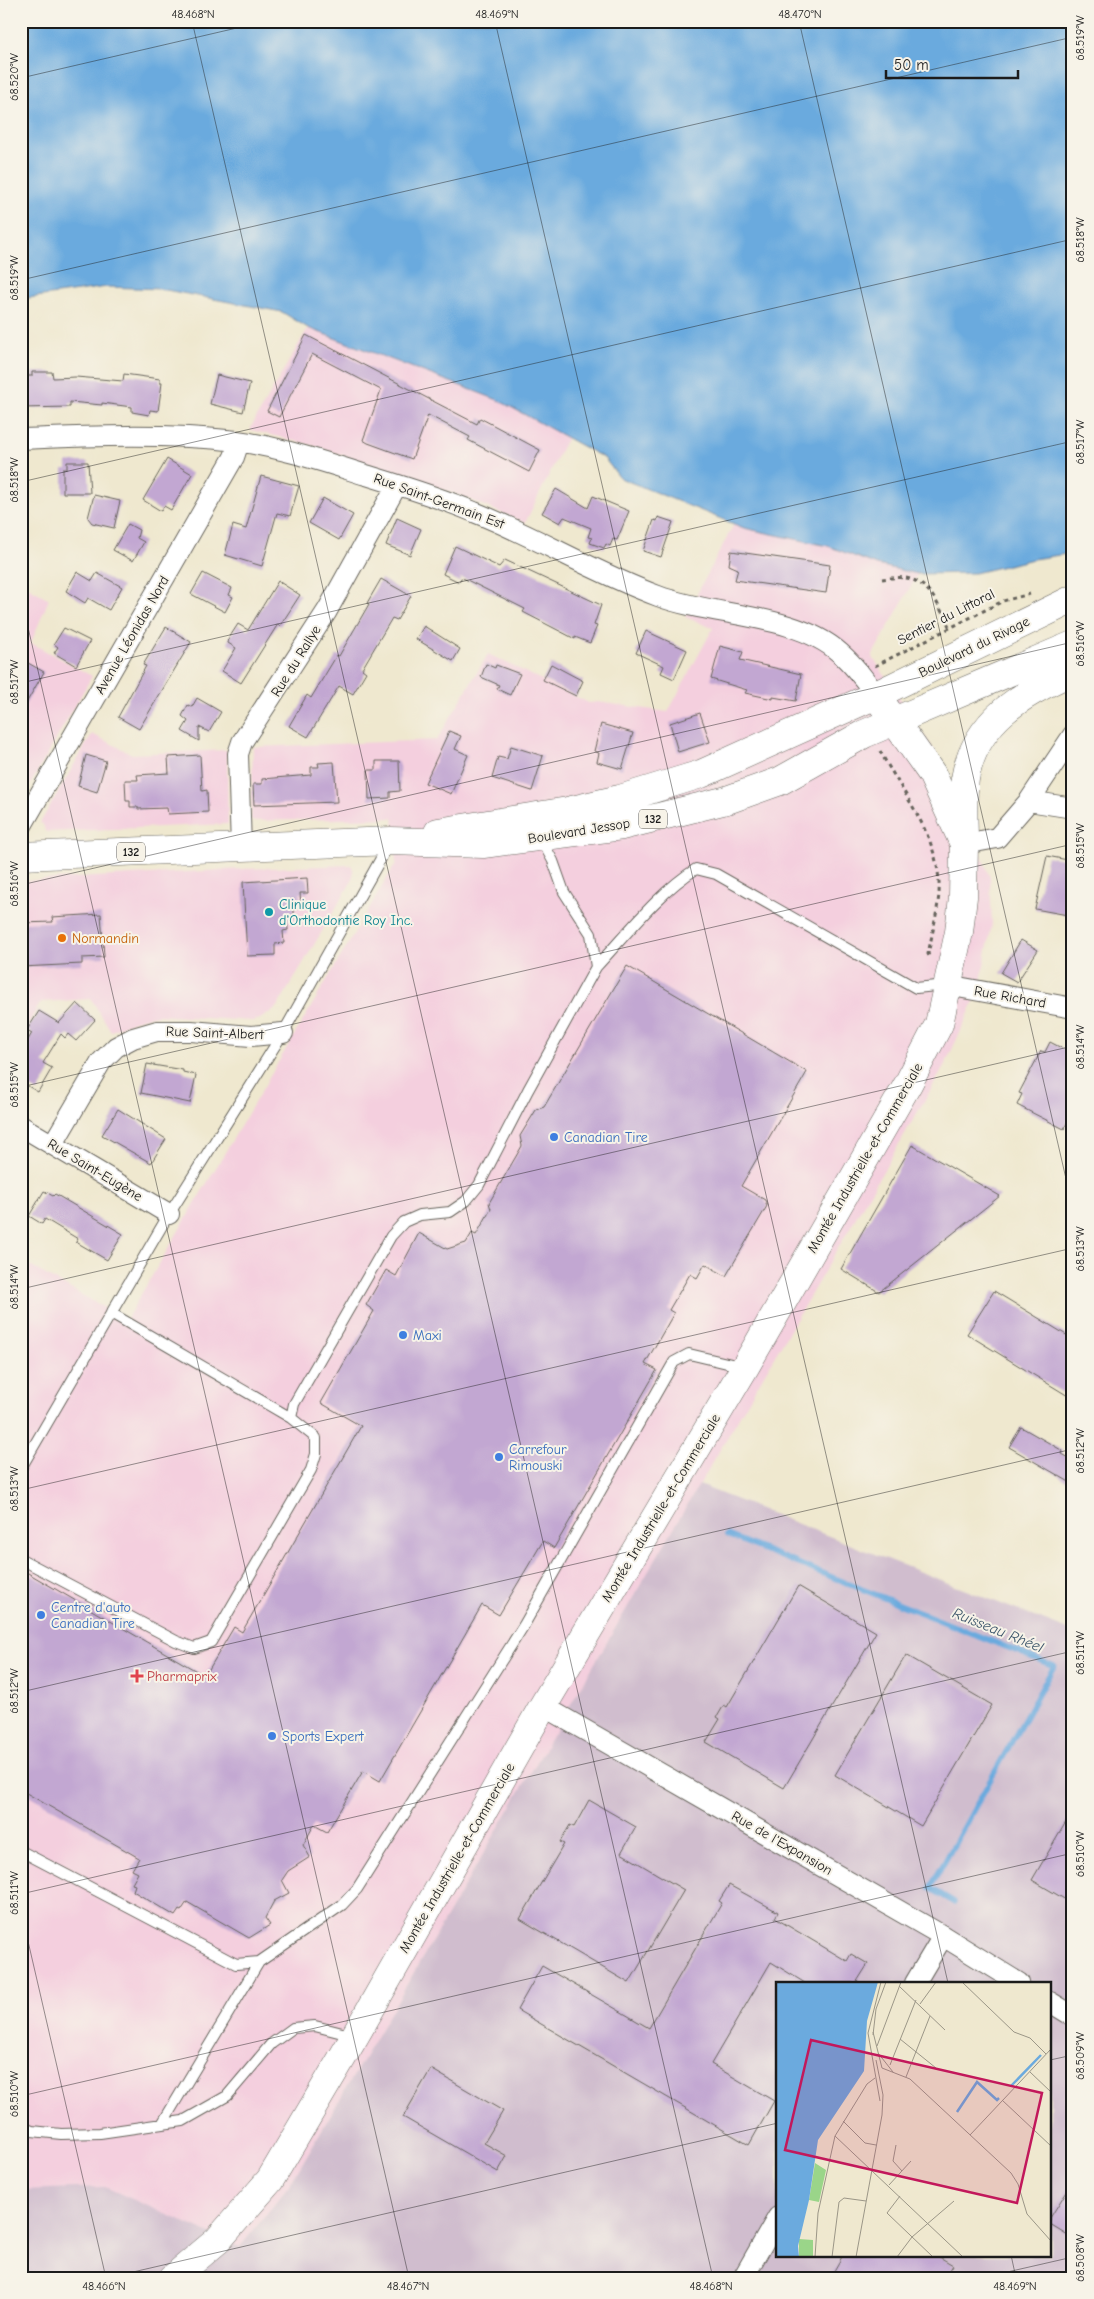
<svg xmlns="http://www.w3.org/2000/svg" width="1094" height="2299" viewBox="0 0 1094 2299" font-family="'Comic Neue',sans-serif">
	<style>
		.built { fill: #f4cfde }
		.industrial { fill: #d0bdce; fill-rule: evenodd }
		.water { fill: #6baade; stroke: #44637d }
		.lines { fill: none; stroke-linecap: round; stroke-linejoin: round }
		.stream { stroke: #6baade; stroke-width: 5.5 }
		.building { fill: #c2a7d2 }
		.service-casing { stroke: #66635b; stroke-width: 12 }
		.minor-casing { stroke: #66635b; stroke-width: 22 }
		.secondary-casing { stroke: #66635b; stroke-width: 29 }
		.primary-casing { stroke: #66635b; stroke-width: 29 }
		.path { stroke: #66635b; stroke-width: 3; stroke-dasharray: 4 4; stroke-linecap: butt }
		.service { stroke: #fff; stroke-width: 10 }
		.minor { stroke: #fff; stroke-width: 20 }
		.secondary { stroke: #fff; stroke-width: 28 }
		.primary { stroke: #fff; stroke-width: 28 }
		.ticks { fill: none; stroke: #1c1c1c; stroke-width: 1; stroke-opacity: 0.45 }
		.culture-dot { fill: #0f9aa8; stroke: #f7f3e8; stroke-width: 2 }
		.food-dot { fill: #e8710a; stroke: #f7f3e8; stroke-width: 2 }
		.shop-dot { fill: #3f7fe0; stroke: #f7f3e8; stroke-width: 2 }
		.health-dot { fill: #e0444e; stroke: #f7f3e8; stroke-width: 2 }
		.labels { text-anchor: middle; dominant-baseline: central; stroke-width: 4; stroke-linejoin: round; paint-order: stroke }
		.shield { fill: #f7f3e8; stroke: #5e5c59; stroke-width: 1 }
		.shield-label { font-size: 12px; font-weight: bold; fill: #1c1c1c }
		.street-label { font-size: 14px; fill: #1c1c1c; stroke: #f7f3e8 }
		.culture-label { font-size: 14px; fill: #0d838f; stroke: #f7f3e8; text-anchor: start }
		.food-label { font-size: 14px; fill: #c56008; stroke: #f7f3e8; text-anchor: start }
		.shop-label { font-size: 14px; fill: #366cbe; stroke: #f7f3e8; text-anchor: start }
		.health-label { font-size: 14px; fill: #be3a42; stroke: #f7f3e8; text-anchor: start }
		.water-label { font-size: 15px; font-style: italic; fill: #3c556a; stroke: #f7f3e8 }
		.inset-river { fill: none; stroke: #6baade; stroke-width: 2.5 }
		.inset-road { fill: none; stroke: #9b9687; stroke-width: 1 }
		.view { fill: #c2185b; fill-opacity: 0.15; stroke: #c2185b; stroke-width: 2.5 }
		.inset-edge { fill: none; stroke: #1c1c1c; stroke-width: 2.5 }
		.neatline { fill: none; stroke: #1c1c1c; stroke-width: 2 }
		.ticks-label { font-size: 12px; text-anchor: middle; fill: #1c1c1c }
	</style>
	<rect width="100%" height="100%" fill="#f7f3e8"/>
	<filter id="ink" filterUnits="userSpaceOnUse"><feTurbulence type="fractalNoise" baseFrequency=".02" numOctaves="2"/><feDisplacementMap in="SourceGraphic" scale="10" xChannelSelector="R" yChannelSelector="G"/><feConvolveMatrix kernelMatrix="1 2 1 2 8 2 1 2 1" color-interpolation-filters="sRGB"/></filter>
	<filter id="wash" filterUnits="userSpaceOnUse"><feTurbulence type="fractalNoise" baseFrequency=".0096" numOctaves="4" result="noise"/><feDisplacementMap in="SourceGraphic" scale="20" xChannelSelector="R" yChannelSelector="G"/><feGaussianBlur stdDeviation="1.12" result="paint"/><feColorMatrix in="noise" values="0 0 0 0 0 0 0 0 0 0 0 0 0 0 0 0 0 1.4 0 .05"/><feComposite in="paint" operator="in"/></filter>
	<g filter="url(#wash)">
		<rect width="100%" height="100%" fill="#efe8cf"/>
		<path class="built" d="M308,328L498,400L567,438L525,523L463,497L379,467L311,445L251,430V427Z
			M734,524L744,528L828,546L877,565L918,574L872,656L936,754L959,795L990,878L992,924L979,991L944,1067L289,2186L240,2247L105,2188L21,2191V1261L126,1320L396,863L393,818L251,821L253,747L437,740L488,654L589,703L598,702L668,712L713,628L685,617Z
			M21,583L49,599L31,643L92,676L21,801Z
			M92,734L132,754L227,750L228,824L48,832L45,831L43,824L40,823Z
			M351,865L353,869V879L276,1009L260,1019L253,1021L158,1015L142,1018L111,1031L91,999L41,1002L21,1036V881L242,869Z"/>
		<path class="industrial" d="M699,1485L1073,1632V2278H21V2190L105,2187L240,2247L289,2186ZM778,1983H1050V2255H778Z"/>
		<path class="water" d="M21,21H1073V553L1033,559L975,573L918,574L877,565L828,546L744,528L620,478L604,458L498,400L308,328L282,312L161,289L107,287L21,299Z"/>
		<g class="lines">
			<path class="stream" d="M727,1535L1054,1666L930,1888L954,1902"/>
		</g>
		<g id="blocks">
			<path class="building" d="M306,335L477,424L480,418L540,450L529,472L468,440L470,437L428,415L412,459L368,443L363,440L381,390L312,354L279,417L267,411Z
				M32,372H52L53,378L76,377L123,381L124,374L160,379V383H162L158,411L150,410L149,415L132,412V407L102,403V405L70,402V407L21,408V376H32Z
				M217,375L250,383L243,412L210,404Z
				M167,459L192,474L171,510L164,506L161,511L143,500Z
				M67,462H88L90,493H63V469H67Z
				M261,476L299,486L290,516L277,513L262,566L225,555L233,525L246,529Z
				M556,489L588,508L593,496L629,511L617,540L613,539L610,546L606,544L604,548L590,543L592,538L588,537L591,528L564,517L560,523L542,513Z
				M94,495L120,501L114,528L92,523L88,518Z
				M323,498L353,515L339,540L309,523Z
				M658,517L673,522L661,557L643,551L654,520L657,521Z
				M397,518L421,529L410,555L386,545Z
				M128,524L139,530L137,538L144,542L133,561L113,550Z
				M455,546L499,567L505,560L601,605L594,625L597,626L590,643L575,637V639L523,612L525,609L465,579L461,578L459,582L443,574Z
				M731,551L830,565L826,593L735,580L738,569L729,565Z
				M77,572L92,581L97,573L122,587L109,610L88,598L85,603L66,591Z
				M203,573L232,588L229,595L233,597L225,612L191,594Z
				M381,579L411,596L397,620L392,618L362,669L366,672L353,694L339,686L308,737L289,726L307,695L311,698L337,655L339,656L369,604L367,603Z
				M278,581L300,595L280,626L278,624L241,683L222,671L236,648L228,643L229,638L238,624L248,630Z
				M424,626L460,649L453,661L416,639Z
				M166,627L191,642L139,729L118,717L146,666L143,665Z
				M64,628L90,641L76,666L54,653L58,647L54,644Z
				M646,631L687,650L674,679L661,673L664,666L636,653Z
				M720,646L743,652L740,660L801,674L796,701L773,697V699L745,693L747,690L711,679Z
				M21,659L44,672L21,712Z
				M486,664L495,668L496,665L520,674L510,695L497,689L499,685L481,677Z
				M551,664L583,681L576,696L543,680Z
				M197,698L221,712L209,732L199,727V741L182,731L188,721L182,716L188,705L192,707Z
				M700,713L710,742L678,752L670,723Z
				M601,724L633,733L622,769L597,762L599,753L594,751Z
				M449,731L461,736L455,749L468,755L451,794L425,783Z
				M511,746L543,756L532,791L492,778L498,757L507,759Z
				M86,755L106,761L97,792L78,786Z
				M200,755L202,791L207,790L208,812L168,814L167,808L138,809V807H130V801H126L125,780H138L137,775L169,773L168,757Z
				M376,761H399L400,791L390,792V798L369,799L368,770H376Z
				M334,762L337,802L254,805L253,784H262V779L311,775V767H319L318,763Z
				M1047,856L1073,861V916L1035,909Z
				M307,878L308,893H300L301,905L294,906V918H287L288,930L283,931L284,943L275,944V955L247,956L243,882Z
				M101,914L104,957L82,958V964L21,967V923L53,922L52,917Z
				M1021,940L1038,950L1017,982L1001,973Z
				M627,966L807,1072L741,1186L765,1200L767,1206L726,1276L705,1264L697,1278L690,1274L669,1310L674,1313L645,1364L657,1370L554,1548L543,1541L499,1615L482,1605L380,1781L363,1771L327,1832L314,1825L303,1845L310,1857L288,1871L282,1880L289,1893L274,1901L265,1918L270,1925L249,1938L187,1902L181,1911L179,1910L175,1916L133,1891L135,1885L132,1884L138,1873L132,1870L139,1858L21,1790V1569L205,1676L234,1627L242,1632L361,1426L321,1403L374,1311L366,1305L386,1270L396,1276L419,1233L447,1249L466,1243L472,1233L476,1235L491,1209L489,1203L522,1146L520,1136L536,1110L544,1107Z
				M77,1003L95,1020L76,1041L68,1034L65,1038L61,1034L43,1063L52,1068L38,1092L21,1082V1052L32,1033L27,1030L39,1011L59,1023Z
				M1050,1042L1073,1054V1111L1064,1129L1017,1105L1022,1094L1019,1093L1041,1051L1045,1052Z
				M147,1064L183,1070V1072L196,1075L190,1103L141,1093Z
				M118,1109L166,1139L151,1163L102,1135Z
				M912,1145L1000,1196L879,1292L841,1269Z
				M44,1191L53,1196L55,1194L123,1234L107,1260L76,1242L78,1239L45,1219L42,1224L29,1216Z
				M994,1291L1073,1339V1399L967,1334Z
				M1021,1427L1063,1451L1062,1454L1073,1460V1484L1009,1447Z
				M798,1586L876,1632L784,1788L706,1742L720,1719L717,1717L724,1705L727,1707Z
				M906,1655L992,1705L921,1826L835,1775Z
				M589,1800L636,1827L621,1853L684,1890L629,1983L520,1919L564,1844L560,1842L570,1825L574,1827Z
				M1073,1810V1904L1032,1880Z
				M729,1885L778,1912L775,1918L847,1961L851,1954L868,1964L856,1983H805L771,1962L711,2064L774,2101L749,2145L517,2010L542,1966L649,2028L722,1903L719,1901Z
				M431,2069L503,2111L484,2143L507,2156L498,2172L403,2117Z
				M1073,2181V2238L1050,2224V2218Z
				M843,2255H936L953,2265L945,2278H830Z"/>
		</g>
	</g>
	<g filter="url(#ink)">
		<use href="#blocks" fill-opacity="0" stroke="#66635b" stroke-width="1"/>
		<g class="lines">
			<g class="service-casing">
				<path id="service" d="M596,967C625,936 660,891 696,869L716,874L916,988L946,985
					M111,1313L291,1418
					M21,1468L166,1219L283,1033L389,844
					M21,1559L176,1641L194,1648L211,1642L311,1470L316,1454V1438L291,1418L294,1404L391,1236L404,1222L420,1215L450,1212L466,1201L479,1185L528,1090L596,967L591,934L564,892L553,861L541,839
					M21,1851L236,1964L259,1962L342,1905L357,1889L524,1625L674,1362L689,1354L744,1367
					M162,2124L259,1962
					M21,2127L32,2131L61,2134L100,2133L183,2121L227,2096L271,2044L293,2028L315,2026L354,2036"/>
			</g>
			<g class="minor-casing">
				<path id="minor" d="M21,439C93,436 165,433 237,441C280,447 324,462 366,475C402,486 439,497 474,512C537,537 595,573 658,596C714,617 795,613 840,653C854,665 865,680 876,695
					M1029,801L1073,808
					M21,827L234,457L239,442
					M964,844L997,838L1029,801L1073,735
					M241,847L238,754L242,742L327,611L397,485
					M947,985L1073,1008
					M21,1126L169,1214
					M53,1144L101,1062L116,1047L133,1038L157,1031H191L251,1036L283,1033
					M543,1706L943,1936L1019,1983
					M915,1983L943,1936
					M1050,2002L1073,2016
					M743,2278L778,2217"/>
			</g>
			<g class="secondary-casing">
				<path id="secondary" d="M173,2278L218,2240L270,2180L355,2036L543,1706L745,1367L908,1084L939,1024L959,932L963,897L964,844L932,774L876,695"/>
			</g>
			<g class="primary-casing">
				<path id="primary" d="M438,832L568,811L620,799L701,774L876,695L1073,599
					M964,844C964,823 962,800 965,779C975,720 1023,693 1073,671
					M21,856L391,841L483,844L622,826L727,800L780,781L864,734L1073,645"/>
			</g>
			<path class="path" d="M882,579C891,578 904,576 913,580C933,587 941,612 950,628
				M875,666L1003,601L1030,594
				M880,751C904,796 942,840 939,894C937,914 932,935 928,954L931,959"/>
			<use href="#service" class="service"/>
			<use href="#minor" class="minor"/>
			<use href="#secondary" class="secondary"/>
			<use href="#primary" class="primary"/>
		</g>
	</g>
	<path class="ticks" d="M192,21L713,2278M495,21L948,1983M799,21L1073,1209M21,78L267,21M21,280L1073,37M21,482L1073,239M21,597L409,2278M21,683L1073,441M21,885L1073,642M21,1087L1073,844M21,1289L1073,1046M21,1490L1073,1248M21,1692L1073,1449M21,1894L1073,1651M21,1911L106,2278M1050,2060L1073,2055M21,2096L1073,1853M1011,2255L1016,2278M107,2278L778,2123M981,2278L1073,2257"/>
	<circle class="culture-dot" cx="269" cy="912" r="5"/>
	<circle class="food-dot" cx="62" cy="938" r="5"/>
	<g class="shop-dot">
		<circle cx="554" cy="1137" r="5"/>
		<circle cx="403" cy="1335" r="5"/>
		<circle cx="499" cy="1457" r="5"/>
		<circle cx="41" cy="1615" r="5"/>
		<circle cx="272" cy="1736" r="5"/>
	</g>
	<path class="health-dot" d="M134.5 1668.5h5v5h5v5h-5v5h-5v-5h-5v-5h5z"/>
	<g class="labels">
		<g class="shield">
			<rect x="639" y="809.5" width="28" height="19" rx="4"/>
			<rect x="117" y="842.5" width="28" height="19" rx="4"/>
		</g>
		<g class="shield-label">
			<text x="653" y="819">132</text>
			<text x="131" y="852">132</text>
		</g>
		<g class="street-label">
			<text transform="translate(439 501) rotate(20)">Rue Saint-Germain Est</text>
			<text transform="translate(946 617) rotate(-27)">Sentier du Littoral</text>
			<text transform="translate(132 635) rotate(-60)">Avenue Léonidas Nord</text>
			<text transform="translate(974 647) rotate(-26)">Boulevard du Rivage</text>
			<text transform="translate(296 661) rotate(-58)">Rue du Rallye</text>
			<text transform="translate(579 831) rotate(-9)">Boulevard Jessop</text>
			<text transform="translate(1010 997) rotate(10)">Rue Richard</text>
			<text transform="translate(215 1033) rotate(2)">Rue Saint-Albert</text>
			<text transform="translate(865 1158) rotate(-60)">Montée Industrielle-et-Commerciale</text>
			<text transform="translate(95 1170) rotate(31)">Rue Saint-Eugène</text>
			<text transform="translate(661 1508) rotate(-59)">Montée Industrielle-et-Commerciale</text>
			<text transform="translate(782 1843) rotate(30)">Rue de l'Expansion</text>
			<text transform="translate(457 1858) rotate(-60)">Montée Industrielle-et-Commerciale</text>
		</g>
		<g class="culture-label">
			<text x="279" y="904">Clinique<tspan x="279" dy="16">d'Orthodontie Roy Inc.</tspan></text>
		</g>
		<g class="food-label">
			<text x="72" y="938">Normandin</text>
		</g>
		<g class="shop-label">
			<text x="564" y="1137">Canadian Tire</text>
			<text x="413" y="1335">Maxi</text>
			<text x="509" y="1449">Carrefour<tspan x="509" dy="16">Rimouski</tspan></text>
			<text x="51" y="1607">Centre d'auto<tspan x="51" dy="16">Canadian Tire</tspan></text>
			<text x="282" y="1736">Sports Expert</text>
		</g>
		<g class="health-label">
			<text x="147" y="1676">Pharmaprix</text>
		</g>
		<g class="water-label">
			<text transform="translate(998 1630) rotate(22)">Ruisseau Rhéel</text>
		</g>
	</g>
	<g transform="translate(776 1982)">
		<rect width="275" height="275" fill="#efe8cf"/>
		<path d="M39,181L50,188L43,220L33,218ZM23,257L37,258V275H23Z" fill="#9ad589"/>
		<path d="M0,0H102L91,39L88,89L42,158L33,218L22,264L23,275H0Z" fill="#6baade"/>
		<path class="inset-river" d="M235,104L265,73M181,130L201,100L221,118L223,116"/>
		<path class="inset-road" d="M186,0L238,50L254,56L270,72M123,4L169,48M144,22L160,0M97,50L106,86L134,97L235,191L242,202L251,232L275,259M97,53L100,27L110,0M124,57L160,86M101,64L125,0M102,71L117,90M114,83L140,18M254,90L275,110M130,95L154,34M226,118L275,164M104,119L92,51L105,0M67,139L89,161L100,163M194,153L275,67M59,154L187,275M120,163L117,179L126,189M113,203L135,179M124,214L111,231L157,275M39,275L42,231L59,154L91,102L99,96M56,275L63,220L68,216L90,219M80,275L106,133L107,113L100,78M121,275L136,255L178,219"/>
		<path class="view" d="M35,58L266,111L241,221L9,168Z"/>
		<rect width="275" height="275" class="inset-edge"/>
	</g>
	<rect width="1094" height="2299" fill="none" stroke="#f7f3e8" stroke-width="55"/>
	<path d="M886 70v8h132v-8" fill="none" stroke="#1c1c1c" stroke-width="2.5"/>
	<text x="894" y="70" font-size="15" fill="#1c1c1c" stroke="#f7f3e8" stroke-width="4" paint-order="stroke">50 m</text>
	<rect x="28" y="28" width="1038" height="2244" class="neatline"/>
	<g class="ticks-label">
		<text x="193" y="18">48.468°N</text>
		<text x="497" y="18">48.469°N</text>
		<text x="800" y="18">48.470°N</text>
		<text transform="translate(1080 38) rotate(-90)" y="4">68.519°W</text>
		<text transform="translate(14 77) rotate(-90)" y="4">68.520°W</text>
		<text transform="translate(1080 240) rotate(-90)" y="4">68.518°W</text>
		<text transform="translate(14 278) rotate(-90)" y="4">68.519°W</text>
		<text transform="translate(1080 442) rotate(-90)" y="4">68.517°W</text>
		<text transform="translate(14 480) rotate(-90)" y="4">68.518°W</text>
		<text transform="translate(1080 644) rotate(-90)" y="4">68.516°W</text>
		<text transform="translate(14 682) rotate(-90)" y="4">68.517°W</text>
		<text transform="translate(1080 846) rotate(-90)" y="4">68.515°W</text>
		<text transform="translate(14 884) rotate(-90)" y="4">68.516°W</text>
		<text transform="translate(1080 1047) rotate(-90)" y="4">68.514°W</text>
		<text transform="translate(14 1085) rotate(-90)" y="4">68.515°W</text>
		<text transform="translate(1080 1249) rotate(-90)" y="4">68.513°W</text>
		<text transform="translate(14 1287) rotate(-90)" y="4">68.514°W</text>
		<text transform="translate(1080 1451) rotate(-90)" y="4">68.512°W</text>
		<text transform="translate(14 1489) rotate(-90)" y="4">68.513°W</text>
		<text transform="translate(1080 1653) rotate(-90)" y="4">68.511°W</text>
		<text transform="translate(14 1691) rotate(-90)" y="4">68.512°W</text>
		<text transform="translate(1080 1854) rotate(-90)" y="4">68.510°W</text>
		<text transform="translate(14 1893) rotate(-90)" y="4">68.511°W</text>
		<text transform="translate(1080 2056) rotate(-90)" y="4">68.509°W</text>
		<text transform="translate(14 2094) rotate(-90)" y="4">68.510°W</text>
		<text transform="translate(1080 2258) rotate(-90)" y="4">68.508°W</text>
		<text x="104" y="2290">48.466°N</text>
		<text x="408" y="2290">48.467°N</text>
		<text x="711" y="2290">48.468°N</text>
		<text x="1015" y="2290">48.469°N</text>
	</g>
</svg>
